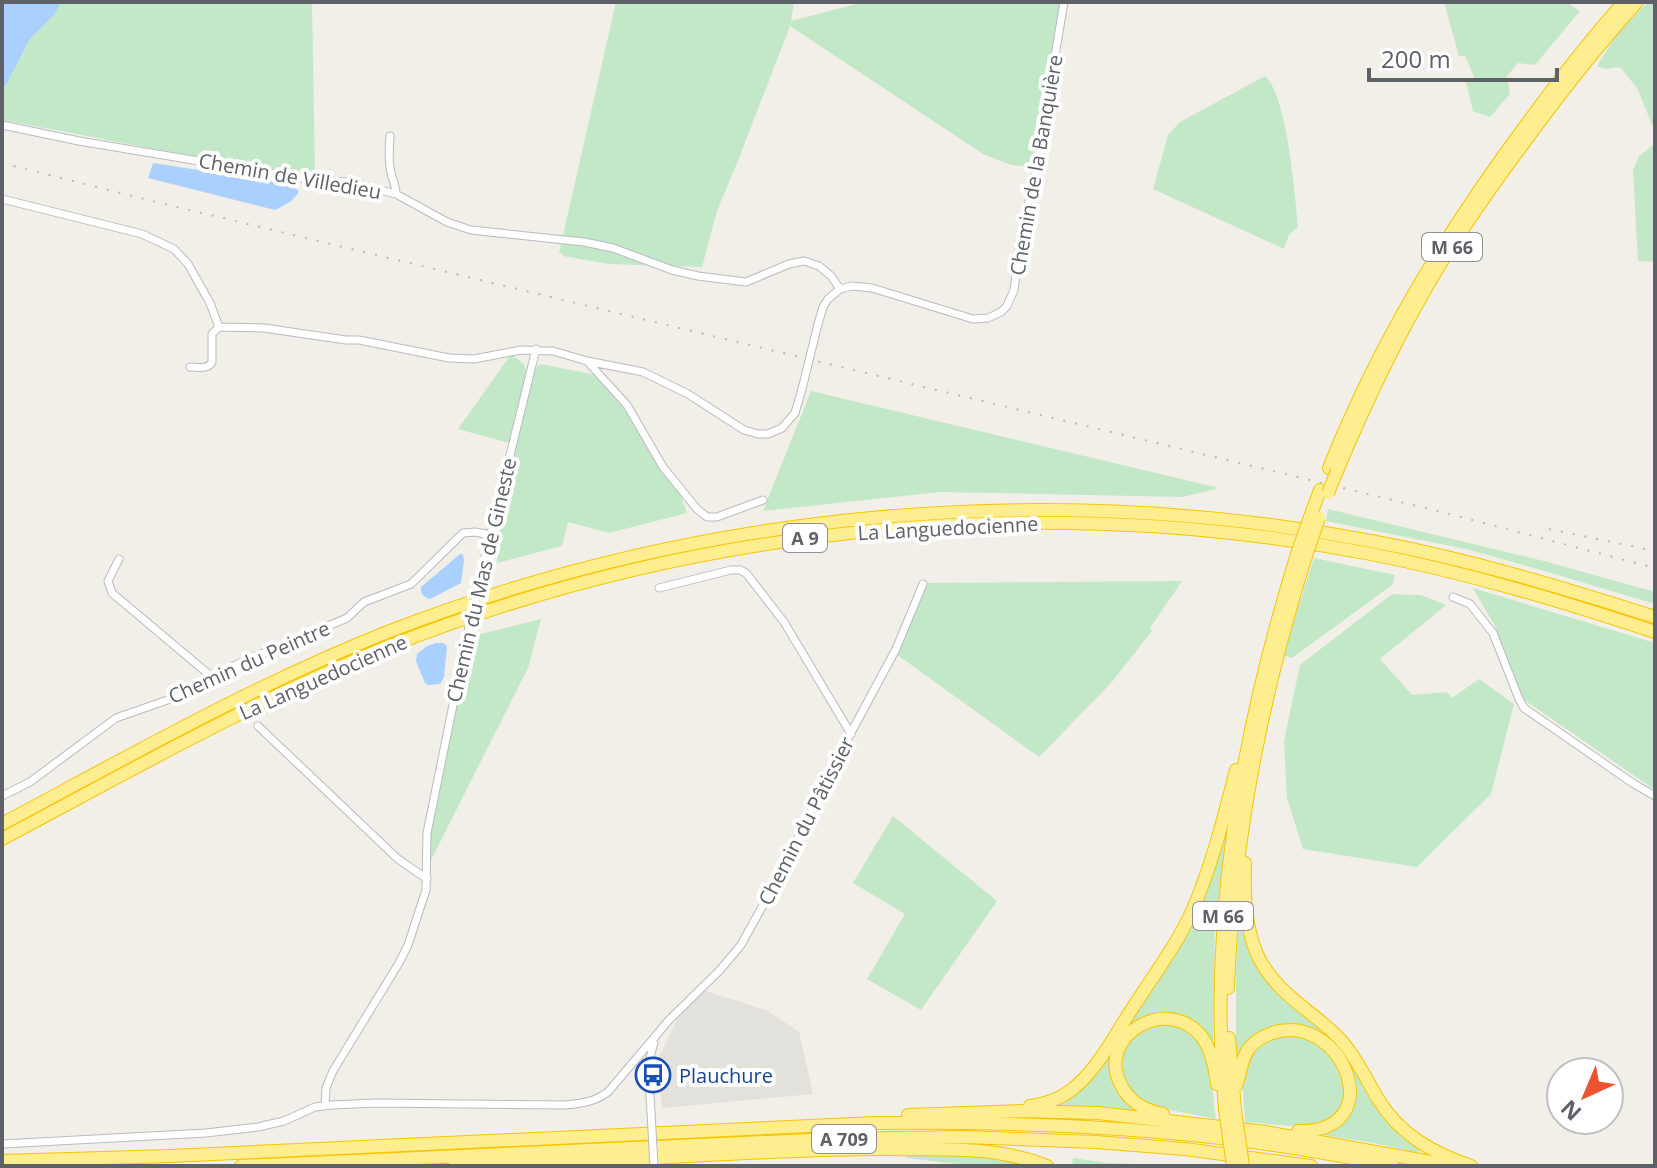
<svg xmlns="http://www.w3.org/2000/svg" width="1657" height="1168" viewBox="0 0 1657 1168" font-family="'Open Sans',sans-serif">
	<style>
		.industrial { fill: #e2e1db }
		.green { fill: #c3e8c7 }
		.water { fill: #a9d0ff }
		.lines { fill: none; stroke-linecap: round; stroke-linejoin: round }
		.street-casing { stroke: #b9bbc0; stroke-width: 9 }
		.highway-casing { stroke: #f8c400; stroke-width: 14 }
		.street { stroke: #fff; stroke-width: 7 }
		.highway { stroke: #ffee90; stroke-width: 12 }
		.rail { stroke: #b7b8b8; stroke-width: 2; stroke-dasharray: 2 10; stroke-linecap: butt }
		.street-bridge-casing { stroke: #b9bbc0; stroke-width: 9; stroke-linecap: butt }
		.highway-bridge-casing { stroke: #f8c400; stroke-width: 14; stroke-linecap: butt }
		.street-bridge { stroke: #fff; stroke-width: 7 }
		.highway-bridge { stroke: #ffee90; stroke-width: 12 }
		.labels { text-anchor: middle; dominant-baseline: central; stroke-width: 8; stroke-linejoin: round; paint-order: stroke }
		.shield { fill: #fff; stroke: #8e9095; stroke-width: 2 }
		.shield-label { font-size: 18px; font-weight: bold; fill: #5e6167 }
		.street-label { font-size: 20px; fill: #5e6167; stroke: #fff }
		.transit-label { font-size: 20px; fill: #164399; stroke: #fff; text-anchor: start }
	</style>
	<rect width="100%" height="100%" fill="#f1efe7"/>
	<path class="industrial" d="M703,990L768,1011L799,1032L813,1094L662,1108L657,1062L679,1015Z"/>
	<path class="green" d="M62,2H312L315,176L309,178L2,120V88L6,85L30,39L54,15Z
		M616,2H794L791,21L864,2H1060L1031,167L1011,165L983,154L790,26L739,158L717,211L702,267L609,264L563,256V254L559,253Z
		M1444,2H1566L1580,11L1535,65L1518,63L1507,76L1510,94L1490,117L1473,111L1466,82L1475,79L1465,56H1459Z
		M1648,2H1655V132L1637,88L1620,67L1605,69L1597,66L1617,34Z
		M1265,76C1287,95 1295,195 1298,227L1289,235L1284,249L1153,189L1168,135L1180,122Z
		M1655,144V262L1638,261L1633,170L1639,156Z
		M511,354L524,364L527,374L509,443L458,429Z
		M540,364L597,375L632,419L653,458L679,491L687,513L609,533L568,522L562,546L497,563L502,508L499,505L530,374Z
		M811,391L1219,488L1183,497L940,492L763,511Z
		M1328,509L1544,561L1655,592V604L1541,570L1466,549L1326,521Z
		M1314,558L1395,575L1392,585L1292,658L1283,655Z
		M1182,581L1150,628L1152,631L1111,683L1039,757L896,654L906,634L925,583Z
		M1473,588L1655,643V790L1523,699L1495,626Z
		M1392,594L1421,595L1446,605L1380,659L1412,695L1447,692L1452,698L1479,679L1514,704L1491,794L1417,867L1303,849L1287,798L1284,741L1300,665Z
		M541,619L528,668L429,864L428,841L449,736L473,636Z
		M1236,787L1215,919L1213,1049L1208,1041L1159,1014L1114,1056L1137,1112L1052,1106L1066,1099L1183,937Z
		M893,816L997,901L921,1010L867,979L905,914L853,883Z
		M1240,903L1250,949L1334,1039L1394,1127L1420,1150L1419,1153L1369,1142L1316,1134C1346,1124 1343,1121 1354,1093C1346,1079 1328,1043 1318,1034C1302,1019 1271,1023 1254,1034C1245,1041 1241,1050 1236,1060V969Z
		M1169,1024C1178,1027 1190,1030 1197,1039C1213,1060 1212,1093 1216,1119L1150,1106L1134,1096L1127,1087L1120,1061L1128,1043L1151,1025Z
		M1281,1036C1294,1036 1306,1038 1317,1045C1341,1060 1362,1108 1326,1122C1302,1131 1270,1123 1245,1122L1242,1080L1253,1050L1259,1044Z
		M906,1155C948,1155 989,1153 1029,1166H976L906,1158Z
		M1073,1158L1107,1163L1191,1166H1072Z"/>
	<path class="water" d="M2,2H62L54,15L30,39L6,85L2,88Z
		M153,163L288,184L299,191C295,200 284,206 275,210L148,178Z
		M460,554L463,555L464,560L461,583L430,599C424,597 420,594 421,587Z
		M436,643H443L447,646L444,677L440,684L428,685L425,683L416,661L417,654L427,646Z"/>
	<g class="lines">
		<g class="street-casing">
			<path id="street" d="M2,125L79,141L313,180L348,182L396,194L447,222L471,230L584,242L613,248L672,270L698,276L746,282L789,264L804,261L819,266L831,276L840,289
				M390,136C389,148 388,160 391,173C393,181 396,186 396,194
				M2,199L142,234L174,249L188,264L210,303L219,327
				M818,324L823,307L828,299L840,289L852,286L872,288L973,319L988,318L1001,312L1007,306L1014,290L1020,242L1036,170L1064,2
				M587,361L627,405L663,467L697,509L707,517H717L763,500
				M190,367C198,367 208,370 212,362V334L219,327L264,328L346,340H359L449,358L474,359L521,350L553,351L587,361L643,372L688,394L744,430L758,434H768L782,428L795,413L802,389
				M119,559L108,581L112,593L212,677
				M480,578L536,349
				M659,588L731,570H740L746,573L784,622L851,734
				M1453,597L1470,604L1493,633L1519,699L1524,708L1634,784L1655,796
				M258,726L398,859L427,879
				M2,796L30,782L116,718L196,690L212,677L242,662L347,618L364,602L411,584L463,533L475,532L491,535
				M325,1106L326,1088L333,1071L399,963L408,945L426,890L427,833L466,641
				M651,1112C650,1089 646,1065 654,1043
				M2,1144L206,1133L258,1127L284,1121L315,1107L332,1105L376,1103L566,1105C583,1103 594,1102 608,1092L669,1020L720,970L741,945L778,878L846,742L896,649L923,584"/>
		</g>
		<g class="highway-casing">
			<path id="highway" d="M1329,468C1380,341 1447,231 1529,121C1559,80 1590,40 1624,2
				M1337,471C1363,409 1391,349 1425,290C1454,239 1488,191 1523,144C1559,95 1596,47 1637,2
				M1310,517L1320,490
				M2,824C129,756 256,684 390,631C701,511 1043,479 1371,541C1468,559 1561,587 1655,617
				M2,839C130,771 256,699 390,646C700,524 1044,491 1371,554C1468,573 1561,601 1655,632
				M1245,863C1244,894 1245,926 1257,954C1274,992 1311,1010 1338,1037C1355,1055 1366,1079 1378,1099C1400,1135 1433,1153 1471,1166
				M1228,988C1233,841 1262,696 1306,556
				M1229,1038L1235,1110
				M1236,1086C1241,1073 1241,1057 1251,1046C1257,1039 1264,1036 1272,1033C1343,1010 1392,1133 1298,1131
				M1030,1106C1045,1104 1058,1100 1070,1091C1097,1071 1114,1036 1132,1009C1153,976 1177,945 1193,909C1212,865 1224,817 1236,770
				M1225,1109C1208,920 1241,735 1297,554
				M1163,1114C1143,1110 1129,1102 1120,1083C1097,1035 1168,994 1202,1037C1211,1049 1215,1068 1217,1084
				M908,1115L1022,1111L1098,1113L1265,1132L1453,1166
				M2,1161L171,1156L875,1123C977,1122 1079,1124 1181,1134C1252,1140 1323,1152 1393,1166
				M455,1163C487,1165 519,1163 552,1162C663,1159 774,1149 885,1149C942,1150 994,1145 1047,1166
				M241,1166L831,1139L965,1137L1096,1142L1185,1149L1311,1166"/>
		</g>
		<use href="#street" class="street"/>
		<use href="#highway" class="highway"/>
		<path class="rail" d="M2,163L144,199L1277,472L1438,511L1655,568
			M1549,529L1655,551"/>
		<g class="street-bridge-casing">
			<path id="street-bridge" d="M802,389L818,324
				M466,641L480,578
				M651,1112L654,1166"/>
		</g>
		<g class="highway-bridge-casing">
			<path id="highway-bridge" d="M1328,493L1337,471
				M1297,554L1310,517
				M1306,556L1319,518
				M1225,1109L1233,1166
				M1235,1110L1243,1166"/>
		</g>
		<use href="#street-bridge" class="street-bridge"/>
		<use href="#highway-bridge" class="highway-bridge"/>
	</g>
	<defs>
		<g id="bus-ring" transform="scale(1.8)"><circle r="9.5" fill="#fff" stroke="#1a4fb4" stroke-width="1.5"/><path d="M-5-6H5V4H4V6H2V4H-2V6H-4V4H-5ZM-3.5-4V0h7V-4ZM-3.5 1.2v1.5H-2V1.2ZM2 1.2v1.5H3.5V1.2Z" fill="#1a4fb4"/></g>
	</defs>
	<g fill-rule="evenodd">
		<use href="#bus-ring" x="653" y="1075"/>
	</g>
	<g class="labels">
		<g class="shield">
			<rect x="1422" y="233" width="60" height="28" rx="6"/>
			<rect x="783" y="524" width="44" height="28" rx="6"/>
			<rect x="1193" y="902" width="60" height="28" rx="6"/>
			<rect x="812" y="1125" width="64" height="28" rx="6"/>
		</g>
		<g class="shield-label">
			<text x="1452" y="247">M 66</text>
			<text x="805" y="538">A 9</text>
			<text x="1223" y="916">M 66</text>
			<text x="844" y="1139">A 709</text>
		</g>
		<g class="street-label">
			<text transform="translate(1036 165) rotate(-80)">Chemin de la Banquière</text>
			<text transform="translate(290 176) rotate(10)">Chemin de Villedieu</text>
			<text transform="translate(948 528) rotate(-3)">La Languedocienne</text>
			<text transform="translate(481 580) rotate(-77)">Chemin du Mas de Gineste</text>
			<text transform="translate(249 662) rotate(-24)">Chemin du Peintre</text>
			<text transform="translate(323 677) rotate(-24)">La Languedocienne</text>
			<text transform="translate(806 821) rotate(-63)">Chemin du Pâtissier</text>
		</g>
		<g class="transit-label">
			<text x="679" y="1075">Plauchure</text>
		</g>
	</g>
	<rect width="1657" height="1168" fill="none" stroke="#5e6167" stroke-width="8"/>
	<g transform="translate(1585 1096) rotate(224)"><circle r="38" fill="#ffffff" stroke="#bfc0c2" stroke-width="2"/>
	<path d="M0-6L14 30L0 20L-14 30Z" fill="#ed5331"/>
	<text y="-12" font-size="22" font-weight="bold" text-anchor="middle" fill="#5e6167">N</text>
	</g>
	<path d="M1369 68v12h188v-12" fill="none" stroke="#5e6167" stroke-width="4"/>
	<text x="1381" y="68" font-size="24" fill="#5e6167" stroke="#ffffff" stroke-width="6" paint-order="stroke">200 m</text>
</svg>
